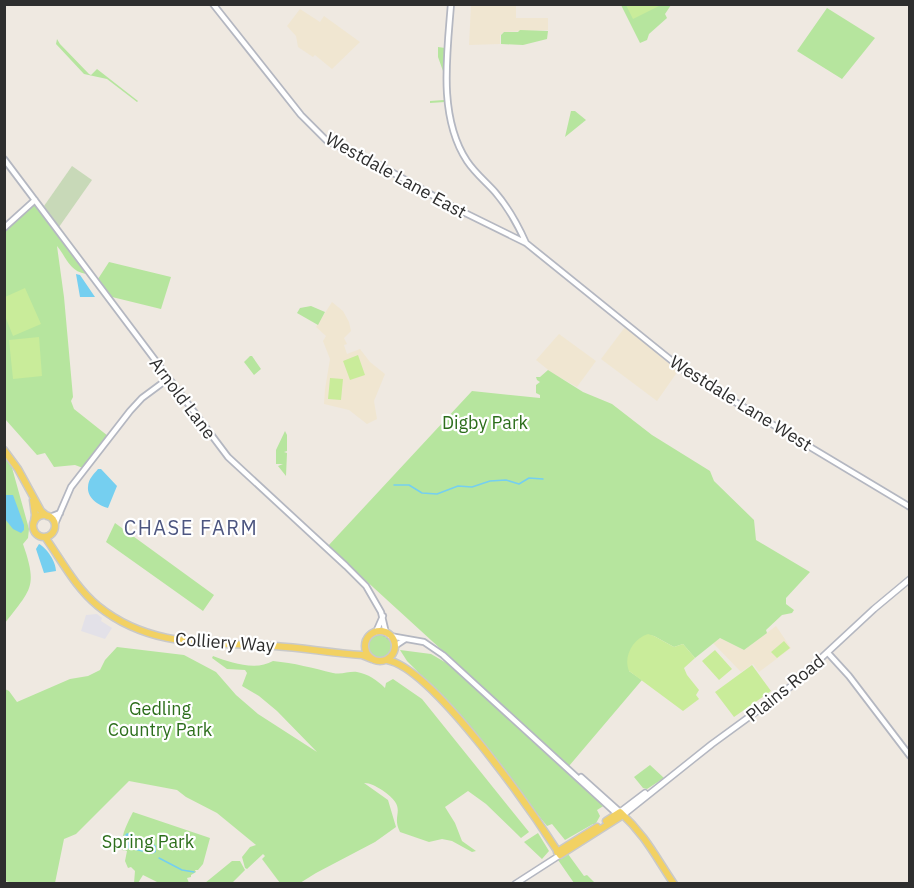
<svg xmlns="http://www.w3.org/2000/svg" width="914" height="888" viewBox="0 0 914 888" font-family="'IBM Plex Sans',sans-serif">
	<style>
		.industrial { fill: #e3e1e8 }
		.education { fill: #f0e6d1 }
		.green { fill: #b6e59e }
		.cemetery { fill: #c8d9b8 }
		.pitch { fill: #c9ec9a }
		.water { fill: #75cff0 }
		.lines { fill: none; stroke-linecap: round; stroke-linejoin: round }
		.stream { stroke: #75cff0; stroke-width: 1.5 }
		.tertiary-casing { stroke: #b4b7c1; stroke-width: 8 }
		.secondary-casing { stroke: #b4b7c1; stroke-width: 8 }
		.primary-casing { stroke: #c9c9c9; stroke-width: 9 }
		.tertiary { stroke: #fff; stroke-width: 4.5 }
		.secondary { stroke: #fff; stroke-width: 5 }
		.primary { stroke: #f2d163; stroke-width: 6 }
		.labels { text-anchor: middle; dominant-baseline: central; stroke-width: 4.5; stroke-linejoin: round; paint-order: stroke }
		.street-label { font-size: 18px; fill: #2e2e2e; stroke: #fff }
		.park-label { font-size: 18px; fill: #2c6e1b; stroke: #fff }
		.neighbourhood-label { font-size: 20px; letter-spacing: 1.5px; fill: #4d5680; stroke: #fff }
	</style>
	<rect width="100%" height="100%" fill="#efe9e1"/>
	<path class="industrial" d="M97,614L102,618L101,621L112,628L105,639L81,631L86,615Z"/>
	<path class="education" d="M471,5H516V18H548V30L504,32L500,35V44L469,45Z
		M300,9L320,22L324,16L360,42L332,69L315,55L313,57L298,47L296,36L287,26Z
		M332,302L343,311L349,322L351,331L344,338L347,344L344,345L347,354L360,349L370,362L385,374L374,401L377,419L367,424L349,410L324,404L325,389L330,359L323,341L326,336L316,327Z
		M625,327L678,371L657,401L601,359Z
		M559,334L596,361L577,387L552,373L536,360Z
		M776,626L791,648L759,672L753,664L741,672L713,643L720,638L744,650Z"/>
	<path class="green" d="M621,5L670,4L671,5L665,14L667,18L649,34L647,40L640,43Z
		M827,8L875,38L842,79L797,51Z
		M520,30L548,31L547,39L523,45L501,44V35L504,32H518Z
		M57,39L60,44L89,74L91,75L97,69L138,101L137,102L107,79L84,74L56,44Z
		M438,47L445,48V102L430,103V101L444,100L443,71L438,57Z
		M571,111H575L586,120L565,137Z
		M31,205L36,206L86,274C69,271 67,258 57,246L64,297L73,397L71,401L74,409L108,436L83,468L75,465L54,467L45,453L37,455L5,419V231Z
		M109,262L171,277L161,309L112,297L98,279Z
		M311,306L325,312L318,325L297,313L300,308Z
		M250,356H252L261,369L254,375L244,362Z
		M548,370L583,392L612,404L652,435L710,471L714,481L754,520L756,540L810,572L786,598V604L794,610L792,613L782,615L766,630L767,633L744,650L720,638L695,658L683,644L674,647L654,636L648,635L629,671L642,680L569,766L328,546L472,391L540,398V395L536,393V385L540,382L537,380L536,377H540Z
		M285,431L287,435V451L284,452L287,453L286,476L278,466L283,464H276V450Z
		M5,456L11,464L29,529L28,538L23,544C38,587 31,589 5,623Z
		M115,523L214,595L203,611L106,542Z
		M367 647a13 13 0 1 1 26 0a13 13 0 1 1-26 0Z
		M117,647L184,655L216,672L236,695L258,714L317,752L277,711L259,696L242,686L247,673L245,670L227,669L212,658L213,656C231,663 256,671 273,661C294,663 313,668 333,673C342,675 349,671 357,672C368,674 377,680 385,688L386,683L393,679L422,699L529,832L521,838L486,804L468,791L445,807L455,823L462,841L476,851L472,852L452,841L442,839L429,842L400,832C390,813 410,809 382,790C375,786 371,783 364,783L388,800L396,827L375,842L316,873L300,883H280L262,859L265,856L263,854L247,869L245,868L242,857L250,847L256,845L217,813L186,797L177,790L129,781L76,834L64,839L55,883H13L5,881V689L9,691L17,702L70,679L88,676L100,670L105,660Z
		M400,650L431,654L455,668L605,805L597,810L600,816L595,825L593,824L565,840L552,824L547,826L439,693L407,661Z
		M650,765L664,778L647,789L643,788L634,777Z
		M133,812L210,838L203,864L198,870H195L196,872L191,875V877L187,878L189,883H159L143,875L138,883H134L135,871L131,867L128,868L125,861L127,851L122,850C120,837 127,824 133,812Z
		M538,833L549,851L542,859L524,842Z
		M568,854L584,876L587,875L595,883H574L558,860Z
		M232,861H240L245,870L232,883H205Z"/>
	<path class="cemetery" d="M72,166L92,180L59,227L44,206Z"/>
	<path class="pitch" d="M626,5H661L633,19Z
		M25,288L41,324L13,336L5,316V297Z
		M39,337L42,376L13,379L9,340Z
		M358,355L365,375L350,380L343,361Z
		M330,378L343,379L341,400L328,399Z
		M648,634L654,636L674,647L683,644L695,658L684,668L687,675L699,690L696,695L699,699L683,711L629,671C623,656 633,639 648,634Z
		M784,641L790,648L777,658L771,652Z
		M715,650L732,669L719,680L702,661Z
		M752,665L771,691L734,717L715,692Z"/>
	<path class="water" d="M76,274L80,275L95,297H80Z
		M98,469H101L117,486L108,508C99,506 87,498 88,487C88,479 94,474 98,469Z
		M4,495H13L24,525V530L21,533L13,529L5,519Z
		M39,544C47,548 56,562 56,571L44,573L36,549Z
		M127,833L145,839L156,846V852L152,854L127,848L124,836Z"/>
	<g class="lines">
		<path class="stream" d="M394,485H409L422,493L437,494L458,486L472,487L490,481L506,480L519,484L529,478L543,479
			M159,858L182,870L194,872"/>
		<g class="tertiary-casing">
			<path id="tertiary" d="M213,4L301,115L327,141L374,162L453,207L526,243L687,373L910,507
				M451,4C447,55 438,117 467,161C475,173 486,182 495,192C508,207 518,225 526,243
				M4,159L228,457L346,566L366,586L381,612L386,633
				M4,228L35,200
				M50,517L60,513
				M55,524L71,487L130,411L142,398L169,378
				M376,632L383,616
				M390,636L424,642L443,655L617,814
				M395,646L404,640
				M828,653L849,676L910,756
				M581,777L620,812"/>
		</g>
		<g class="secondary-casing">
			<path id="secondary" d="M620,812L645,793
				M623,815L712,744L790,687L874,609L910,579
				M515,884L560,855"/>
		</g>
		<g class="primary-casing">
			<path id="primary" d="M4,450L18,469L41,511L47,516
				M33,500L35,515L34,522
				M33 526a11 11 0 1 1 22 0a11 11 0 1 1-22 0Z
				M45,537C62,561 75,587 98,606C151,649 212,642 275,646C304,648 332,653 362,655L372,659
				M365 646a15 15 0 1 1 30 0a15 15 0 1 1-30 0Z
				M387,660C433,668 533,813 560,855L623,815
				M606,821L620,812C646,836 655,856 674,884
				M557,852L597,827"/>
		</g>
		<use href="#tertiary" class="tertiary"/>
		<use href="#secondary" class="secondary"/>
		<use href="#primary" class="primary"/>
	</g>
	<g class="labels">
		<g class="street-label">
			<text transform="translate(396 175) rotate(29)">Westdale Lane East</text>
			<text transform="translate(183 398) rotate(53)">Arnold Lane</text>
			<text transform="translate(741 403) rotate(32)">Westdale Lane West</text>
			<text transform="translate(225 642) rotate(4)">Colliery Way</text>
			<text transform="translate(785 688) rotate(-39)">Plains Road</text>
		</g>
		<g class="park-label">
			<text x="485" y="422">Digby Park</text>
			<text x="160" y="708">Gedling<tspan x="160" dy="21">Country Park</tspan></text>
			<text x="148" y="841">Spring Park</text>
		</g>
		<g class="neighbourhood-label">
			<text x="191" y="527">CHASE FARM</text>
		</g>
	</g>
	<rect width="914" height="888" fill="none" stroke="#2e2e2e" stroke-width="12"/>
</svg>
